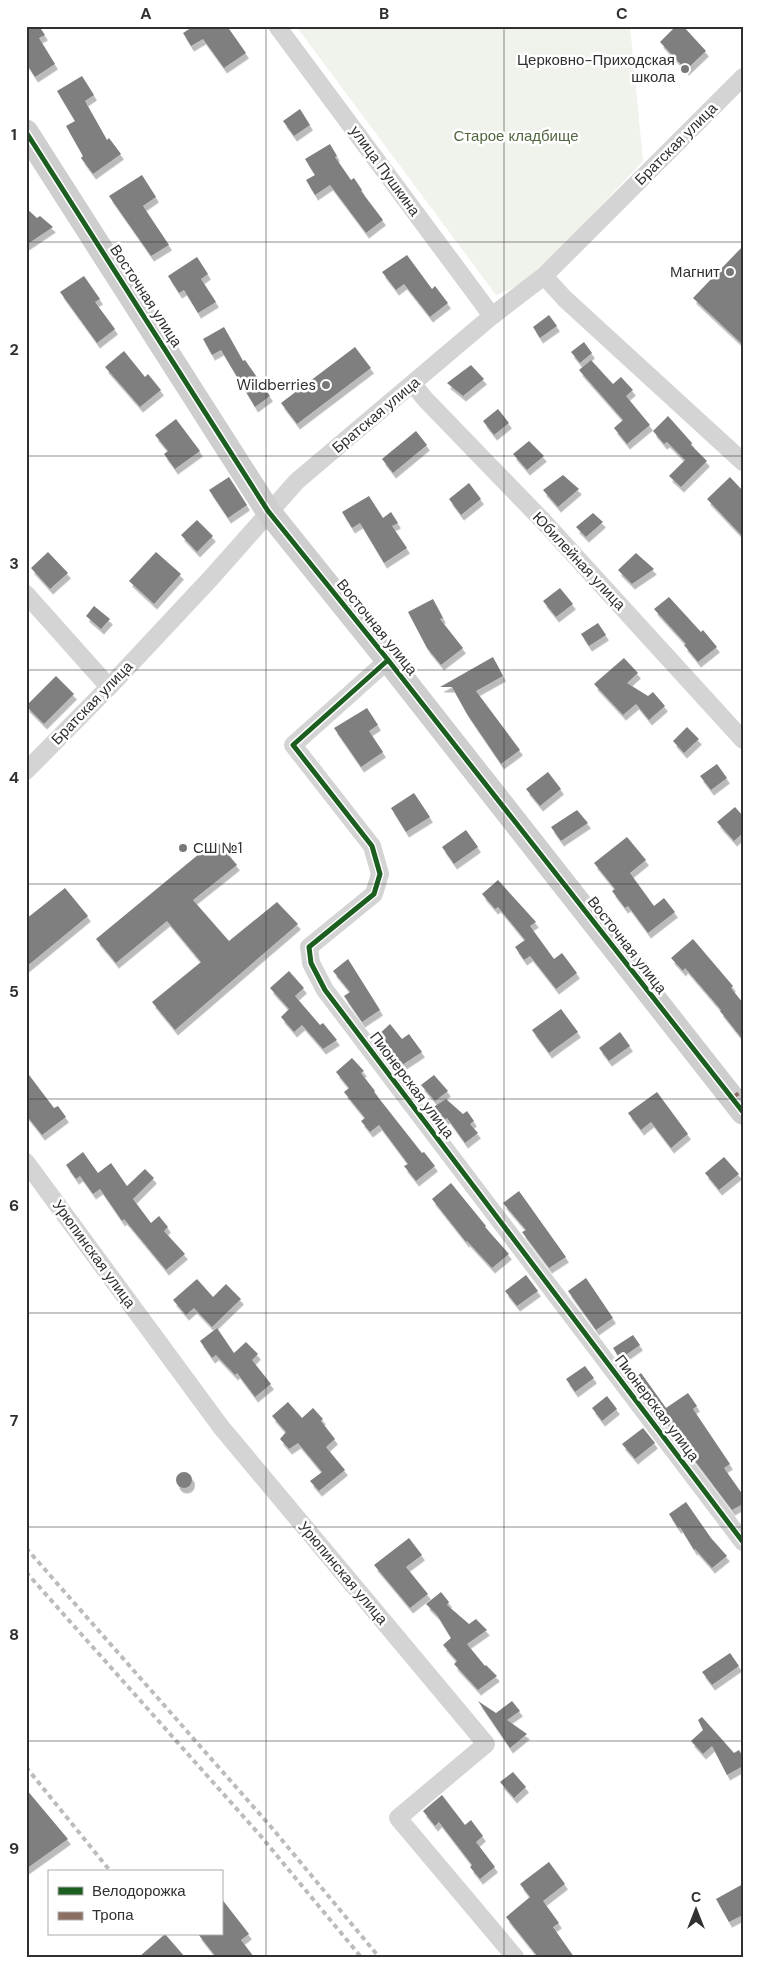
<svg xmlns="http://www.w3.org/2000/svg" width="769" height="1983" viewBox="0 0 769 1983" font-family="'DM Sans',sans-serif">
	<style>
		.green { fill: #f0f2ec }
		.building { fill: #7f7f7f; filter: url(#shadow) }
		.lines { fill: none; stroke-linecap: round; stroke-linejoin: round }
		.street { stroke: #d4d4d4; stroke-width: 18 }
		.secondary { stroke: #cecece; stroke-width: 25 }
		.rail { stroke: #bcbcbc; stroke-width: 4; stroke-dasharray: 5 4; stroke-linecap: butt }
		.quiet { stroke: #8d6e63; stroke-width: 4; stroke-dasharray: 8 4; stroke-linecap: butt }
		.cycleway-casing { stroke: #fff; stroke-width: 8 }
		.cycleway { stroke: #1b5e20; stroke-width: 5 }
		.grid { fill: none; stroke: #303030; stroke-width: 1; stroke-opacity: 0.55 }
		.poi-dot { fill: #787878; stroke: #fff; stroke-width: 2 }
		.labels { text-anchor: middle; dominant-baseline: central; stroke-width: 5; stroke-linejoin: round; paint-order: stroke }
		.poi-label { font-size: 15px; fill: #303030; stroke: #fff; text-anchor: end }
		.park-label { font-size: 15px; fill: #536741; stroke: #fff }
		.street-label { font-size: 15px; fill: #303030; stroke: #fff }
		.neatline { fill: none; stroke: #303030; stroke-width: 2 }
		.grid-label { font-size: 16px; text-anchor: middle; font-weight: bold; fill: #303030 }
	</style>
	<defs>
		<filter id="shadow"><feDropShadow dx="3" dy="5.5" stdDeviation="0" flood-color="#0004"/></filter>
	</defs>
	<rect width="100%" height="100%" fill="#fff"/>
	<path class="green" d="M296,26H630L643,161L530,281L496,295Z"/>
	<path class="building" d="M26,26H39L45,35L39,38L55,64L35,77L26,63Z
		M194,26H227L246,53L224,68L203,39L191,46L183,33Z
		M676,26H683L706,51L686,70L660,42Z
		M82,76L94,95L85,101L107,140L109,138L121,154L93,174L81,158L83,156L66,126L75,121L57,91Z
		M300,109L310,125L294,136L283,121Z
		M330,144L337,156L335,157L351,180L354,178L362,190L361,191L383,220L366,233L330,185L315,195L306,180L315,175L305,159Z
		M142,175L156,197L143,206L169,245L151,256L109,196Z
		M26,208L37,218L40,216L53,227L26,245Z
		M743,246V345L693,298Z
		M407,255L432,289L435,286L448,303L430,317L404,284L396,290L382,272Z
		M197,257L208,274L201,279L216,302L198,313L184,290L179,293L168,276Z
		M84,276L100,299L95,302L115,329L97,343L60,292Z
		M549,315L557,326L540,338L533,327Z
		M224,327L243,361L245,360L270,396L255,407L221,350L212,355L203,339Z
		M584,342L592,353L580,363L571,352Z
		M355,347L371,368L297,424L281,403Z
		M124,351L145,377L148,374L161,390L140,407L105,367Z
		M591,360L613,384L621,377L633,390L626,396L650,425L627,444L614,428L623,420L579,370Z
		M471,365L484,379L463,396L447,383Z
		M498,409L509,423L494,435L483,421Z
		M668,416L692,443L691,445L707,461L681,487L669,476L685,460L667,442L664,444L653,431Z
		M176,419L200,451L175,469L164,454L168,451L155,435Z
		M416,431L427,445L393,473L382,459Z
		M529,441L544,456L527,470L513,454Z
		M563,475L579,489L558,507L543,490Z
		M229,477L247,505L228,518L209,490Z
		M730,477L743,491V537L707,499Z
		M469,483L481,499L461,515L449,499Z
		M369,496L383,518L391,512L398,523L392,526L407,548L384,563L360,523L352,528L342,512Z
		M593,513L603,522L586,537L576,527Z
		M197,520L213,536L197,552L181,535Z
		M48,552L68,573L50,589L31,568Z
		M156,552L181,574L154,604L129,581Z
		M636,553L654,569L632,584L618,570Z
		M560,588L573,604L556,617L543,601Z
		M669,597L701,632L703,630L717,647L698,662L684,645L686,644L654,609Z
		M433,599L443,618L440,619L463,648L441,665L427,648L408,612Z
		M94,606L110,619L101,629L86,616Z
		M598,623L606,635L589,646L581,634Z
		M493,657L503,676L476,691L520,750L501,764L467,714L452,687H440Z
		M624,658L638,673L627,683L648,696L653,692L665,706L649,720L636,704L623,715L594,684Z
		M56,676L74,694L44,724L26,706Z
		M367,708L378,725L369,731L383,752L361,767L334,728Z
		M687,727L699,739L684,753L673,741Z
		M717,764L727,778L711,790L700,776Z
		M548,772L561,789L540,806L526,789Z
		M414,793L430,817L406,832L391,808Z
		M735,807L743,816V833L734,841L717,822Z
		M577,810L588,823L561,841L551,827Z
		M466,830L478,847L454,864L442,847Z
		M627,837L646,860L630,873L654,906L664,898L675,912L648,933L628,906L625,908L612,891L615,889L594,863Z
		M216,840L237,865L193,900L229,941L277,902L298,924L175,1030L152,1002L201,962L167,921L116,963L96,939Z
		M498,880L536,922L530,926L554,959L562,953L577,973L556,989L530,956L524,960L515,947L525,940L498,907L495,909L482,894Z
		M65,888L88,916L26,967V919Z
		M693,939L733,986L731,988L743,1003V1040L720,1011L721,1010L685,968L683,971L671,958Z
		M348,959L380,1010L362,1022L344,996L350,992L333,971Z
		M289,971L304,988L295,996L320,1025L323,1023L337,1040L323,1049L302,1025L294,1032L281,1017L289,1009L270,988Z
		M561,1009L578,1032L549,1053L532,1030Z
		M390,1024L402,1039L409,1034L422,1052L399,1067L377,1036Z
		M620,1032L630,1046L609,1061L599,1048Z
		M352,1058L364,1071L361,1073L375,1091L374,1092L422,1153L424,1152L435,1166L416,1181L404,1166L408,1164L379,1125L370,1132L361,1121L365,1118L344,1092L349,1088L336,1072Z
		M26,1071L54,1108L58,1106L66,1117L42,1135L26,1115Z
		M434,1075L448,1091L435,1101L421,1085Z
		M657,1092L688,1134L671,1148L651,1122L641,1130L628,1113Z
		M446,1099L463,1114L467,1111L474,1121L470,1124L478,1133L465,1143L447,1118L441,1122L432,1108Z
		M83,1152L98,1173L111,1163L127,1186L145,1169L154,1178L133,1199L151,1223L159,1216L168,1227L164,1231L185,1254L166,1270L124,1219L122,1221L100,1189L93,1194L80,1176L76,1179L66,1165Z
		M724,1157L739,1174L719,1190L705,1173Z
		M451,1183L486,1226L485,1227L509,1254L492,1268L467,1241L466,1242L432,1199Z
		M519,1191L566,1257L549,1268L522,1232L526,1230L503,1203Z
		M526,1275L538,1291L517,1306L505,1291Z
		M586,1278L613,1318L596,1330L568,1291Z
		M197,1279L213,1297L226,1284L241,1299L212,1327L194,1308L186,1315L173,1300Z
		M217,1328L234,1353L246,1342L258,1354L252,1360L271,1384L255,1397L237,1373L235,1375L216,1355L212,1358L200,1341Z
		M633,1335L640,1345L620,1359L613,1348Z
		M585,1366L594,1378L575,1392L566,1379Z
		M641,1373L666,1408L688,1393L697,1406L693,1409L730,1464L724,1468L743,1495V1504L732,1510L633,1379Z
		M607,1396L617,1409L602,1421L592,1408Z
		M288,1402L302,1418L313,1408L323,1419L321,1421L335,1439L326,1447L345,1470L319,1491L310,1481L322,1472L298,1443L289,1449L280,1439L286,1432L272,1416Z
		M643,1428L655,1443L635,1459L622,1444Z
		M176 1480a8 8 0 1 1 16 0a8 8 0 1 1-16 0Z
		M686,1502L711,1538L727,1556L712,1568L695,1549L694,1550L680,1527L678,1528L669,1514Z
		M409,1538L422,1555L406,1567L428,1594L410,1608L374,1565Z
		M441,1592L449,1602L447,1605L469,1624L476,1619L487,1630L467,1644L485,1666L486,1665L497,1676L478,1690L454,1664L457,1661L443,1645L451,1638L437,1615L426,1604Z
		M730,1653L739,1666L712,1685L702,1672Z
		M478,1701L496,1713L512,1701L520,1711L507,1720L527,1734L510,1748Z
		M702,1717L734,1753L739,1750L743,1757V1766L727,1775L712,1746L703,1754L691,1741L703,1730L698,1720Z
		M513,1772L526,1787L514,1798L500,1782Z
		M26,1789L68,1839L26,1869Z
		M442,1795L465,1825L471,1820L483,1836L476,1842L495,1867L480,1879L470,1867L472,1865L439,1822L435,1826L423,1811Z
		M549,1862L565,1884L543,1901L559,1923L553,1927L574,1957H538L506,1917L530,1897L520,1884Z
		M743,1884V1915L729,1922L716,1899Z
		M221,1898L249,1934L241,1940L254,1957H216L198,1934H221Z
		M165,1934L185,1957H139Z"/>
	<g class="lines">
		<path class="street" d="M277,26L492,316
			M544,276L565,299L743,462
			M413,384L425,399L545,523L743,740
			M26,594L109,687
			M388,660L293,745L372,846L380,874L374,894L309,947L311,963L325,990L743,1542
			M26,771L109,687L211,578L297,481L492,316L544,276L743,77
			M26,1162L221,1427L486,1744L398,1818L515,1957"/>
		<path class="secondary" d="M26,132L268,511L388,660L743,1112"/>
		<path class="rail" d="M26,1548L272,1828L379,1957
			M26,1572L259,1834L361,1957
			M26,1767L111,1872"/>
		<path class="quiet" d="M732,1098L743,1090"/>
		<g class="cycleway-casing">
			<path id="cycleway" d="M26,132L268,511L388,660L743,1112
				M388,660L293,745L372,846L380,874L374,894L309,947L311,963L325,990L743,1542"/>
		</g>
		<use href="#cycleway" class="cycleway"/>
	</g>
	<path class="grid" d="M266,26V1957M504,26V1957M26,242H743M26,456H743M26,670H743M26,884H743M26,1099H743M26,1313H743M26,1527H743M26,1741H743"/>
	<g class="poi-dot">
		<circle cx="685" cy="69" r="5"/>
		<circle cx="730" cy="272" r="5"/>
		<circle cx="326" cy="385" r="5"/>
		<circle cx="183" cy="848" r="5"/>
	</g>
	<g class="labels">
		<g class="poi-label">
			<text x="675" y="60">Церковно-Приходская<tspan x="675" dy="17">школа</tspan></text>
			<text x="720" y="272">Магнит</text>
			<text x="316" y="385">Wildberries</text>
			<text x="193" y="848" text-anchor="start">СШ №1</text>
		</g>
		<g class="park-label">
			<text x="516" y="136">Старое кладбище</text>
		</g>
		<g class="street-label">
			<text transform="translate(676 144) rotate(-45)">Братская улица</text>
			<text transform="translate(385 171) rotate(54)">улица Пушкина</text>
			<text transform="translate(146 296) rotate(57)">Восточная улица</text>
			<text transform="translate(376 415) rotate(-40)">Братская улица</text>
			<text transform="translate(579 561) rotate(47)">Юбилейная улица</text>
			<text transform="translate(377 627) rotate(51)">Восточная улица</text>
			<text transform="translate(92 703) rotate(-46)">Братская улица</text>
			<text transform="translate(627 945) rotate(52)">Восточная улица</text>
			<text transform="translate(412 1085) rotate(53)">Пионерская улица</text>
			<text transform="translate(94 1254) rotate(54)">Урюпинская улица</text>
			<text transform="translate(657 1408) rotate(53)">Пионерская улица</text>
			<text transform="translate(343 1573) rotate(50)">Урюпинская улица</text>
		</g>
	</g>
	<rect width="769" height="1983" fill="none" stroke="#ffffff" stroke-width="55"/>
	<rect x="48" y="1870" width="175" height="65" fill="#ffffff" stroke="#acacac"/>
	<rect x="58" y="1887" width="25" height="8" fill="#1b5e20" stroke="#acacac"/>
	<text x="92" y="1896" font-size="15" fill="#303030">Велодорожка</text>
	<rect x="58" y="1912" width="25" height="8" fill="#8d6e63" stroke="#acacac"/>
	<text x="92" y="1920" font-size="15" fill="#303030">Тропа</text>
	<g transform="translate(696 1910)" stroke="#ffffff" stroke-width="4" paint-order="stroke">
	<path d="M0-4L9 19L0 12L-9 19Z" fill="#303030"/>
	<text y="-8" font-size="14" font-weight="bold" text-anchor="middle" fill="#303030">С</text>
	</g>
	<rect x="28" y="28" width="714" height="1928" class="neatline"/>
	<g class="grid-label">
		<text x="146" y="19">A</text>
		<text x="384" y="19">B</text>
		<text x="622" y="19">C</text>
		<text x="14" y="140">1</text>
		<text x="14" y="355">2</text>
		<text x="14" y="569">3</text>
		<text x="14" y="783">4</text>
		<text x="14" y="997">5</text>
		<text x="14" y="1211">6</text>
		<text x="14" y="1426">7</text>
		<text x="14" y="1640">8</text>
		<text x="14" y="1854">9</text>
	</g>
</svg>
